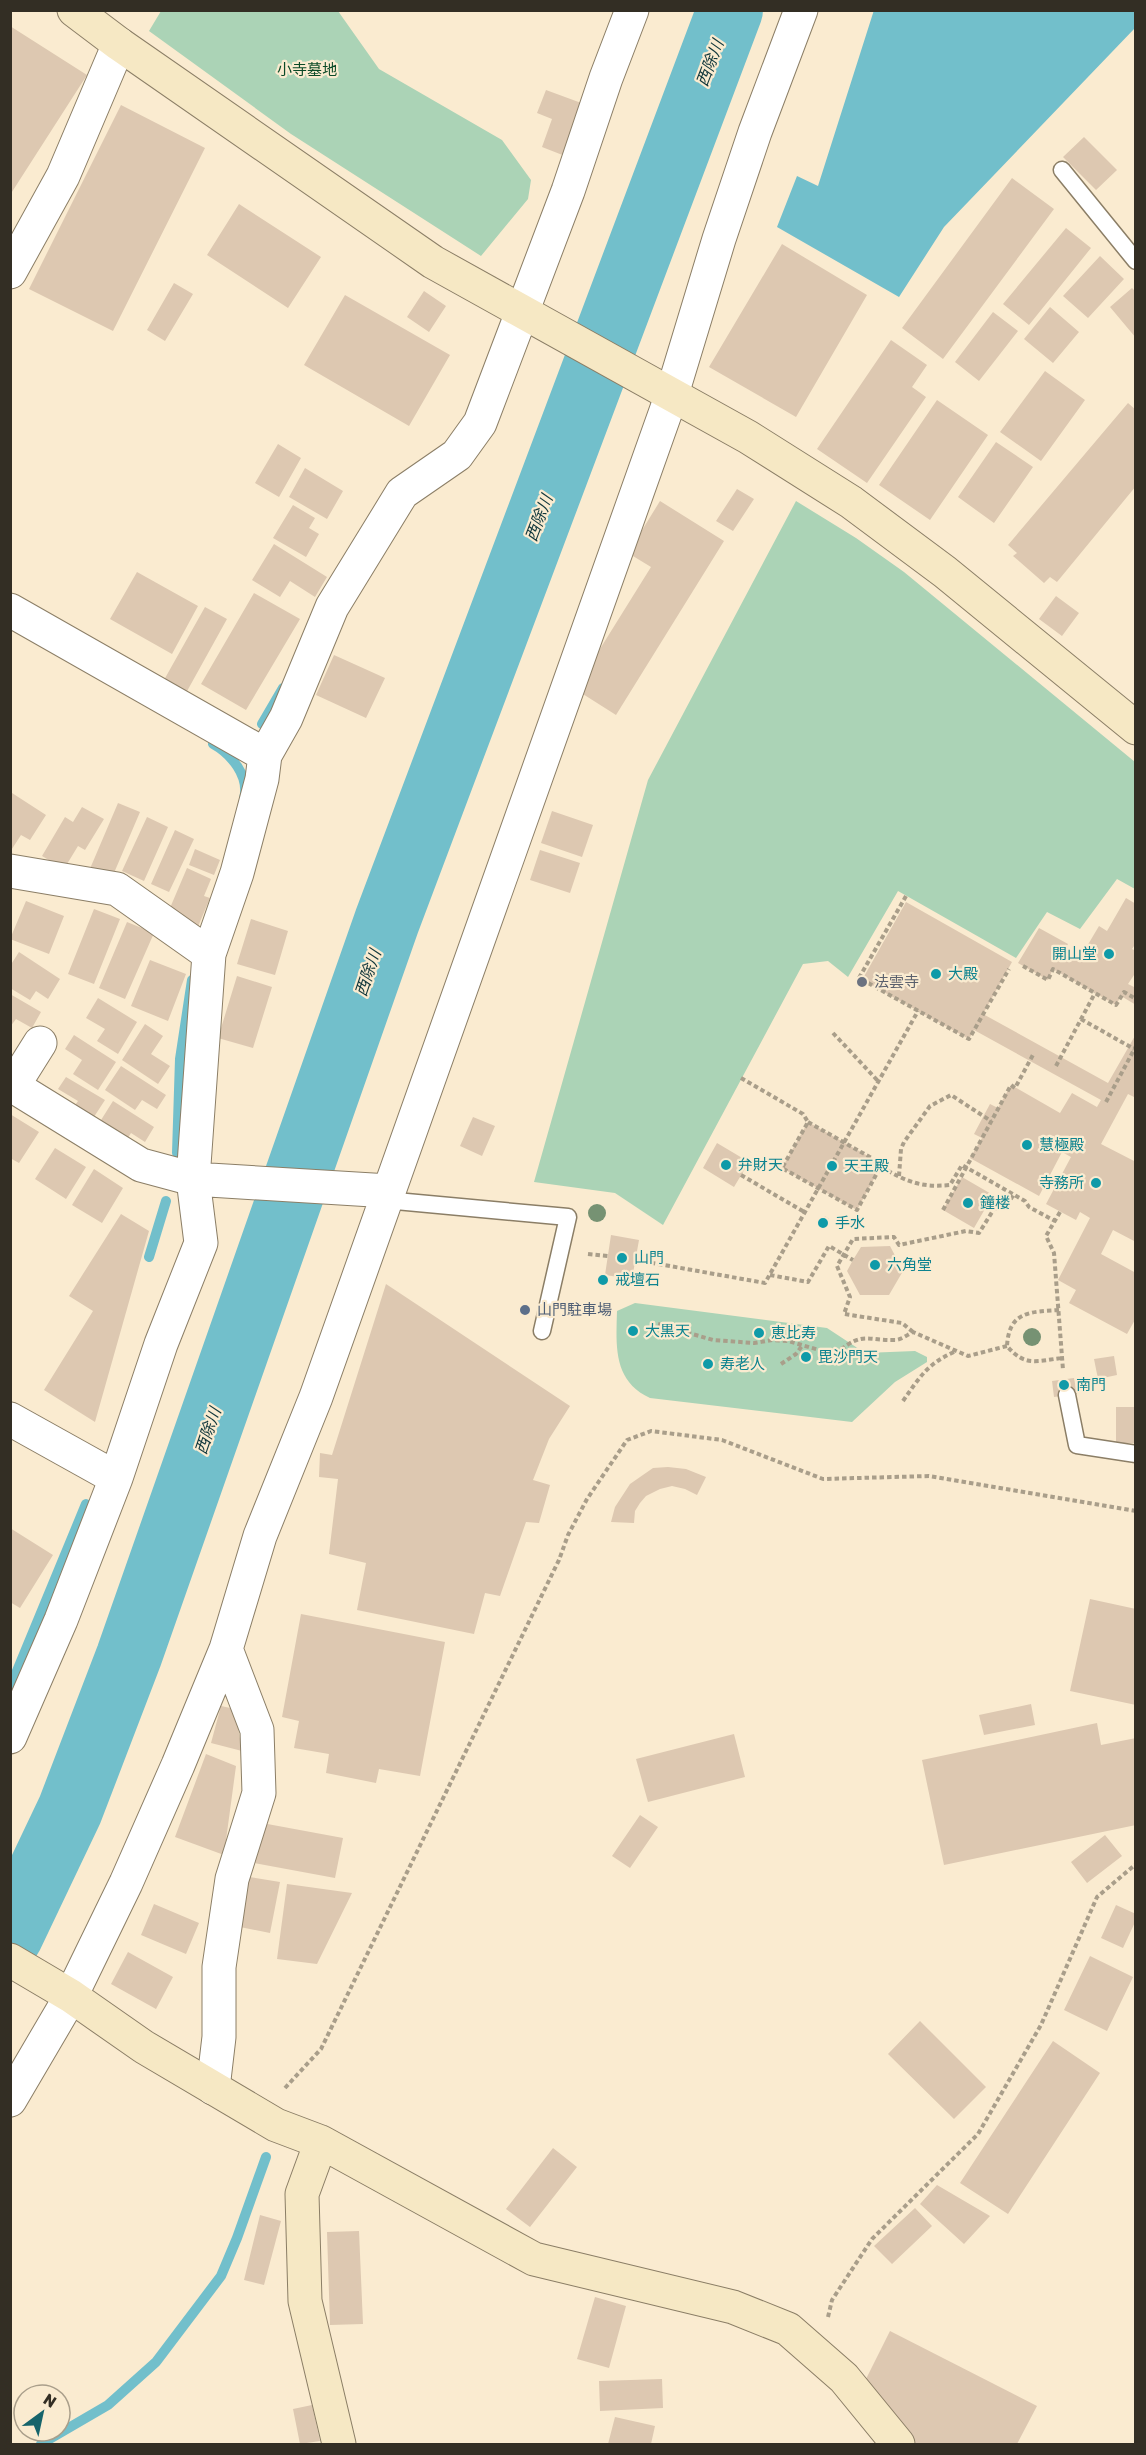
<svg xmlns="http://www.w3.org/2000/svg" width="1146" height="2455" viewBox="0 0 1146 2455" font-family="Rubik,'Noto Sans JP',sans-serif">
	<style>
		.green { fill: #abd3b6 }
		.water { fill: #72bfcb }
		.lines { fill: none; stroke-linecap: round; stroke-linejoin: round }
		.stream { stroke: #72bfcb; stroke-width: 10 }
		.river { stroke: #72bfcb; stroke-width: 66 }
		.building { fill: #ddc8b1 }
		.lane-casing { stroke: #8b7e66; stroke-width: 19 }
		.street-casing { stroke: #8b7e66; stroke-width: 35 }
		.secondary-casing { stroke: #8b7e66; stroke-width: 35 }
		.path { stroke: #a99e8a; stroke-width: 4; stroke-dasharray: 4.5 3; stroke-linecap: butt }
		.lane { stroke: #fff; stroke-width: 16 }
		.street { stroke: #fff; stroke-width: 33 }
		.secondary { stroke: #f6e8c4; stroke-width: 33 }
		.tree { fill: #769273 }
		.culture-dot { fill: #0f9aa8; stroke: #faebd0; stroke-width: 2 }
		.worship-dot { fill: #6b7280; stroke: #faebd0; stroke-width: 2 }
		.service-dot { fill: #5c6f8a; stroke: #faebd0; stroke-width: 2 }
		.labels { text-anchor: middle; dominant-baseline: central; stroke-width: 4.5; stroke-linejoin: round; paint-order: stroke }
		.park-label { font-size: 15px; fill: #0a4a27; stroke: #faebd0 }
		.culture-label { font-size: 15px; fill: #0d838f; stroke: #faebd0; text-anchor: start }
		.worship-label { font-size: 15px; fill: #5b616d; stroke: #faebd0; text-anchor: start }
		.service-label { font-size: 15px; fill: #4e5e75; stroke: #faebd0; text-anchor: start }
		.water-label { font-size: 16px; font-style: italic; fill: #0e353a; stroke: #faebd0 }
	</style>
	<rect width="100%" height="100%" fill="#faebd0"/>
	<path class="green" d="M161,11H338L379,69L502,140L531,180L528,199L481,256L291,134L149,31Z
		M796,501L856,538L904,572L1135,762V889L1117,879L1080,929L1047,912L1016,958L898,891L848,977L828,961L803,964L663,1225L615,1193L534,1182L648,780Z
		M635,1303L827,1328L865,1353L915,1351L927,1357V1362L895,1382L852,1422L650,1398C613,1381 616,1346 617,1311Z"/>
	<path class="water" d="M874,10L1135,11V28L944,227L899,297L777,227L797,176L818,186Z"/>
	<g class="lines">
		<path class="stream" d="M262,724L283,688
			M213,744C231,754 250,776 244,799
			M177,1153L180,1059L192,980
			M149,1257L166,1201
			M10,1688L86,1504
			M41,2444L108,2405L156,2362L221,2276L237,2238L266,2157"/>
		<path class="river" d="M10,1936L70,1810L129,1656L387,921L730,10"/>
	</g>
	<path class="building" d="M10,26L87,75L10,195Z
		M546,90L584,104L565,156L542,147L552,119L537,113Z
		M121,105L205,148L113,331L29,289Z
		M1084,137L1117,170L1096,190L1063,157Z
		M1012,178L1054,209L943,359L902,328Z
		M239,204L321,257L288,308L207,255Z
		M1066,228L1091,248L1029,325L1003,304Z
		M782,244L867,295L796,417L709,367Z
		M1100,256L1124,279L1088,318L1063,296Z
		M174,283L193,294L165,341L147,330Z
		M1132,288L1136,292V338L1110,307Z
		M424,291L446,306L429,332L407,317Z
		M345,295L450,355L409,426L304,365Z
		M1050,307L1079,332L1053,363L1024,339Z
		M993,312L1018,331L979,381L955,362Z
		M891,340L927,365L912,387L926,397L867,483L817,449Z
		M1045,371L1085,400L1041,461L1000,432Z
		M937,400L988,435L930,520L879,485Z
		M1128,403L1136,410V486L1057,582L1050,577L1044,583L1013,556L1017,553L1008,545Z
		M996,442L1033,467L994,523L958,497Z
		M278,444L301,458L279,497L255,483Z
		M305,468L343,491L327,519L289,497Z
		M737,489L754,499L733,531L716,521Z
		M660,501L724,541L616,715L575,689L651,567L628,553Z
		M293,505L315,518L309,528L319,534L306,557L273,538Z
		M274,544L327,577L315,597L290,581L280,597L252,580Z
		M137,572L198,606L172,654L110,619Z
		M254,593L300,619L246,710L201,684Z
		M1056,596L1079,613L1062,636L1039,619Z
		M205,607L227,619L186,693L164,680Z
		M334,655L385,678L366,718L316,695Z
		M12,793L46,815L30,840L21,835L10,852Z
		M118,803L140,812L111,880L89,871Z
		M82,807L104,819L85,850L78,846L64,869L42,856L65,817L73,822Z
		M552,811L593,825L582,857L541,843Z
		M147,817L168,827L144,881L122,871Z
		M175,830L194,839L169,892L151,884Z
		M195,849L220,860L214,875L189,865Z
		M540,850L580,863L570,893L530,880Z
		M187,868L211,879L204,896L210,898L197,929L167,915Z
		M1126,898L1136,904V943L1132,949L1136,951V972L1128,984L1136,988V1005L1121,996L1116,1005L1053,969L1048,980L1018,963L1039,928L1068,944L1065,949L1080,958L1099,926L1107,931Z
		M26,901L64,916L49,954L10,939Z
		M906,902L1012,962L983,1014L1108,1083L1136,1034V1098L1128,1094L1101,1144L1136,1162V1242L1113,1230L1101,1254L1136,1273V1318L1127,1334L1069,1303L1076,1290L1058,1280L1090,1218L1080,1212L1076,1220L1046,1204L1071,1157L1062,1152L1039,1196L970,1158L982,1138L974,1134L983,1117L990,1104L998,1108L1011,1085L1060,1113L1072,1093L1097,1107L1101,1100L974,1030L969,1039L862,980Z
		M94,909L120,919L94,984L68,974Z
		M251,919L288,931L275,975L237,964Z
		M127,922L154,933L125,999L99,988Z
		M19,952L60,979L48,999L36,991L30,1000L10,988V966Z
		M150,960L186,974L168,1021L131,1006Z
		M237,976L272,987L253,1048L218,1038Z
		M10,994L41,1012L32,1028L16,1019L10,1027Z
		M98,998L137,1022L118,1054L97,1041L105,1029L86,1018Z
		M145,1024L163,1036L151,1054L170,1066L158,1084L122,1060Z
		M74,1035L116,1062L98,1090L73,1074L82,1060L65,1049Z
		M121,1066L166,1095L157,1109L142,1100L135,1110L105,1090Z
		M66,1077L105,1100L90,1123L71,1111L78,1101L58,1089Z
		M113,1101L154,1127L145,1142L131,1133L123,1146L96,1128Z
		M10,1114L39,1132L19,1163L10,1158Z
		M473,1117L495,1126L482,1156L460,1146Z
		M808,1122L882,1164L857,1210L782,1168Z
		M717,1143L749,1162L734,1187L703,1168Z
		M55,1148L86,1167L66,1199L35,1179Z
		M94,1169L123,1188L102,1223L72,1205Z
		M962,1177L993,1195L974,1228L943,1210Z
		M121,1214L149,1231L95,1422L44,1390L93,1311L69,1296Z
		M825,1216L829,1219L822,1229L818,1227Z
		M611,1235L639,1240L632,1279L605,1275Z
		M890,1246L903,1271L889,1295H860L847,1271L853,1260L861,1247Z
		M386,1284L570,1406L549,1439L533,1480L550,1485L539,1523L526,1522L500,1596L485,1593L474,1634L357,1610L366,1563L329,1554L338,1479L319,1477L320,1453L332,1455Z
		M1114,1356L1117,1375L1098,1379L1094,1359Z
		M1074,1378L1077,1394L1054,1397L1052,1381Z
		M1116,1407H1136V1443H1116Z
		M668,1467L686,1469L706,1477L697,1495L685,1489L672,1486L660,1489L646,1496L640,1503L635,1511L634,1523L611,1522L615,1507L630,1484L653,1468Z
		M10,1528L53,1555L20,1608L10,1602Z
		M1090,1599L1136,1609V1705L1070,1691Z
		M301,1614L445,1642L420,1776L379,1769L376,1783L326,1773L329,1754L294,1748L299,1721L282,1717Z
		M1031,1704L1035,1725L984,1735L979,1715Z
		M221,1706L235,1709L242,1751L211,1743Z
		M1097,1723L1101,1745L1136,1738V1825L944,1865L922,1760Z
		M734,1734L745,1777L648,1802L636,1759Z
		M206,1754L236,1766L224,1855L175,1837Z
		M640,1815L658,1827L630,1868L612,1856Z
		M262,1823L343,1838L335,1878L254,1863Z
		M1105,1835L1122,1856L1087,1883L1071,1862Z
		M243,1876L280,1882L270,1933L235,1926Z
		M287,1884L352,1893L317,1964L277,1959Z
		M154,1904L199,1923L186,1954L141,1935Z
		M1116,1905L1136,1914V1920L1123,1948L1101,1938Z
		M128,1952L173,1977L156,2009L111,1984Z
		M1090,1956L1133,1977L1107,2031L1064,2010Z
		M920,2021L986,2087L954,2119L888,2054Z
		M1053,2041L1100,2073L1008,2214L960,2183Z
		M553,2148L577,2167L530,2227L506,2209Z
		M937,2185L990,2216L964,2244L920,2204Z
		M915,2208L932,2226L892,2264L874,2246Z
		M260,2215L281,2221L264,2285L244,2280Z
		M359,2231L363,2324L330,2325L327,2232Z
		M595,2297L626,2306L609,2368L577,2359Z
		M890,2331L1037,2406L1017,2444H912L866,2379Z
		M662,2379L663,2408L600,2411L599,2381Z
		M312,2405L320,2441L300,2444L293,2409Z
		M615,2417L655,2426L651,2444H608Z"/>
	<g class="lines">
		<g class="lane-casing">
			<path id="lane" d="M1062,170L1136,261
				M385,1200L568,1217L542,1331
				M1067,1395L1077,1445L1136,1454"/>
		</g>
		<g class="street-casing">
			<path id="street" d="M10,272L63,176L119,44
				M10,610L265,755
				M10,871L117,889L209,954
				M40,1043L13,1086L141,1165L193,1179L389,1191
				M10,1419L116,1478
				M10,1737L61,1620L116,1478L161,1344L201,1243L193,1179L209,954L237,873L262,779L265,755L286,718L332,607L402,493L457,455L480,423L568,191L606,78L632,10
				M213,2088L219,2037V1967L232,1879L259,1793L257,1730L226,1649
				M10,2100L71,1996L126,1883L178,1765L226,1649L260,1536L316,1397L672,394L719,239L755,132L801,10"/>
		</g>
		<g class="secondary-casing">
			<path id="secondary" d="M74,10L119,44L433,262L748,437L851,502L945,572L1136,728
				M10,1960L71,1996L144,2047L276,2125L321,2142L302,2194L305,2301L339,2444
				M321,2142L534,2259L733,2307L788,2329L844,2378L898,2444"/>
		</g>
		<path class="path" d="M906,896L859,978L969,1039L1009,969
			M1023,966L1048,980L1053,969L1116,1005L1124,992L1136,999
			M1081,1019L1134,1049
			M833,1033L879,1082
			M1056,1066L1095,993
			M741,1078L803,1114L808,1122
			M1106,1102L1136,1046
			M808,1122L882,1164L857,1210L782,1168Z
			M881,1167C906,1181 920,1188 950,1185L962,1165L1025,1201L1029,1207L1055,1221
			M741,1175L806,1213
			M899,1176L901,1149L904,1142L930,1106L951,1095L991,1121
			M943,1210L1011,1085L1015,1088L1034,1053
			M1060,1212L1046,1236L1054,1253L1063,1370
			M588,1254L608,1256
			M636,1260L765,1283L918,1011
			M770,1275L808,1282L829,1246L853,1260
			M1059,1310C1030,1312 1009,1311 1007,1346C1025,1367 1036,1361 1062,1358
			M658,1324L713,1340L754,1343L772,1340L788,1341L819,1350L839,1351C864,1331 867,1341 895,1340C901,1340 907,1335 913,1332L968,1356L1007,1346
			M913,1332L902,1323L844,1314L850,1297L837,1266L853,1239L894,1237L899,1245L966,1231L979,1233L994,1209L1006,1207L1014,1194
			M781,1364L796,1354L802,1346
			M903,1401C919,1378 927,1364 954,1352
			M285,2088L321,2049L559,1560L568,1535L587,1499L627,1440L651,1431L722,1440L823,1479L929,1476L1136,1511
			M828,2317L832,2300L872,2239L978,2134L1041,2025L1097,1897L1136,1864"/>
		<use href="#lane" class="lane"/>
		<use href="#street" class="street"/>
		<use href="#secondary" class="secondary"/>
	</g>
	<g class="tree">
		<circle cx="597" cy="1213" r="9"/>
		<circle cx="1032" cy="1337" r="9"/>
	</g>
	<g class="culture-dot">
		<circle cx="1109" cy="954" r="6"/>
		<circle cx="936" cy="974" r="6"/>
		<circle cx="1027" cy="1145" r="6"/>
		<circle cx="726" cy="1165" r="6"/>
		<circle cx="832" cy="1166" r="6"/>
		<circle cx="1096" cy="1183" r="6"/>
		<circle cx="968" cy="1203" r="6"/>
		<circle cx="823" cy="1223" r="6"/>
		<circle cx="622" cy="1258" r="6"/>
		<circle cx="875" cy="1265" r="6"/>
		<circle cx="603" cy="1280" r="6"/>
		<circle cx="633" cy="1331" r="6"/>
		<circle cx="759" cy="1333" r="6"/>
		<circle cx="806" cy="1357" r="6"/>
		<circle cx="708" cy="1364" r="6"/>
		<circle cx="1064" cy="1385" r="6"/>
	</g>
	<circle class="worship-dot" cx="862" cy="982" r="6"/>
	<circle class="service-dot" cx="525" cy="1310" r="6"/>
	<g class="labels">
		<g class="park-label">
			<text x="307" y="70">小寺墓地</text>
		</g>
		<g class="culture-label">
			<text x="1097" y="954" text-anchor="end">開山堂</text>
			<text x="948" y="974">大殿</text>
			<text x="1039" y="1145">慧極殿</text>
			<text x="738" y="1165">弁財天</text>
			<text x="844" y="1166">天王殿</text>
			<text x="1084" y="1183" text-anchor="end">寺務所</text>
			<text x="980" y="1203">鐘楼</text>
			<text x="835" y="1223">手水</text>
			<text x="634" y="1258">山門</text>
			<text x="887" y="1265">六角堂</text>
			<text x="615" y="1280">戒壇石</text>
			<text x="645" y="1331">大黒天</text>
			<text x="771" y="1333">恵比寿</text>
			<text x="818" y="1357">毘沙門天</text>
			<text x="720" y="1364">寿老人</text>
			<text x="1076" y="1385">南門</text>
		</g>
		<g class="worship-label">
			<text x="874" y="982">法雲寺</text>
		</g>
		<g class="service-label">
			<text x="537" y="1310">山門駐車場</text>
		</g>
		<g class="water-label">
			<text transform="translate(710 63) rotate(-69)">西除川</text>
			<text transform="translate(539 518) rotate(-69)">西除川</text>
			<text transform="translate(368 973) rotate(-71)">西除川</text>
			<text transform="translate(208 1431) rotate(-71)">西除川</text>
		</g>
	</g>
	<rect width="1146" height="2455" fill="none" stroke="#332e24" stroke-width="24"/>
	<g transform="translate(42 2413) rotate(33)"><circle r="28" fill="#faebd0" stroke="#aa9f8b" stroke-width="1.5"/>
	<path d="M0-4.5L10 22L0 15L-10 22Z" fill="#16646b"/>
	<text y="-9" font-size="16" font-weight="bold" text-anchor="middle" fill="#332e24">N</text>
	</g>
</svg>
